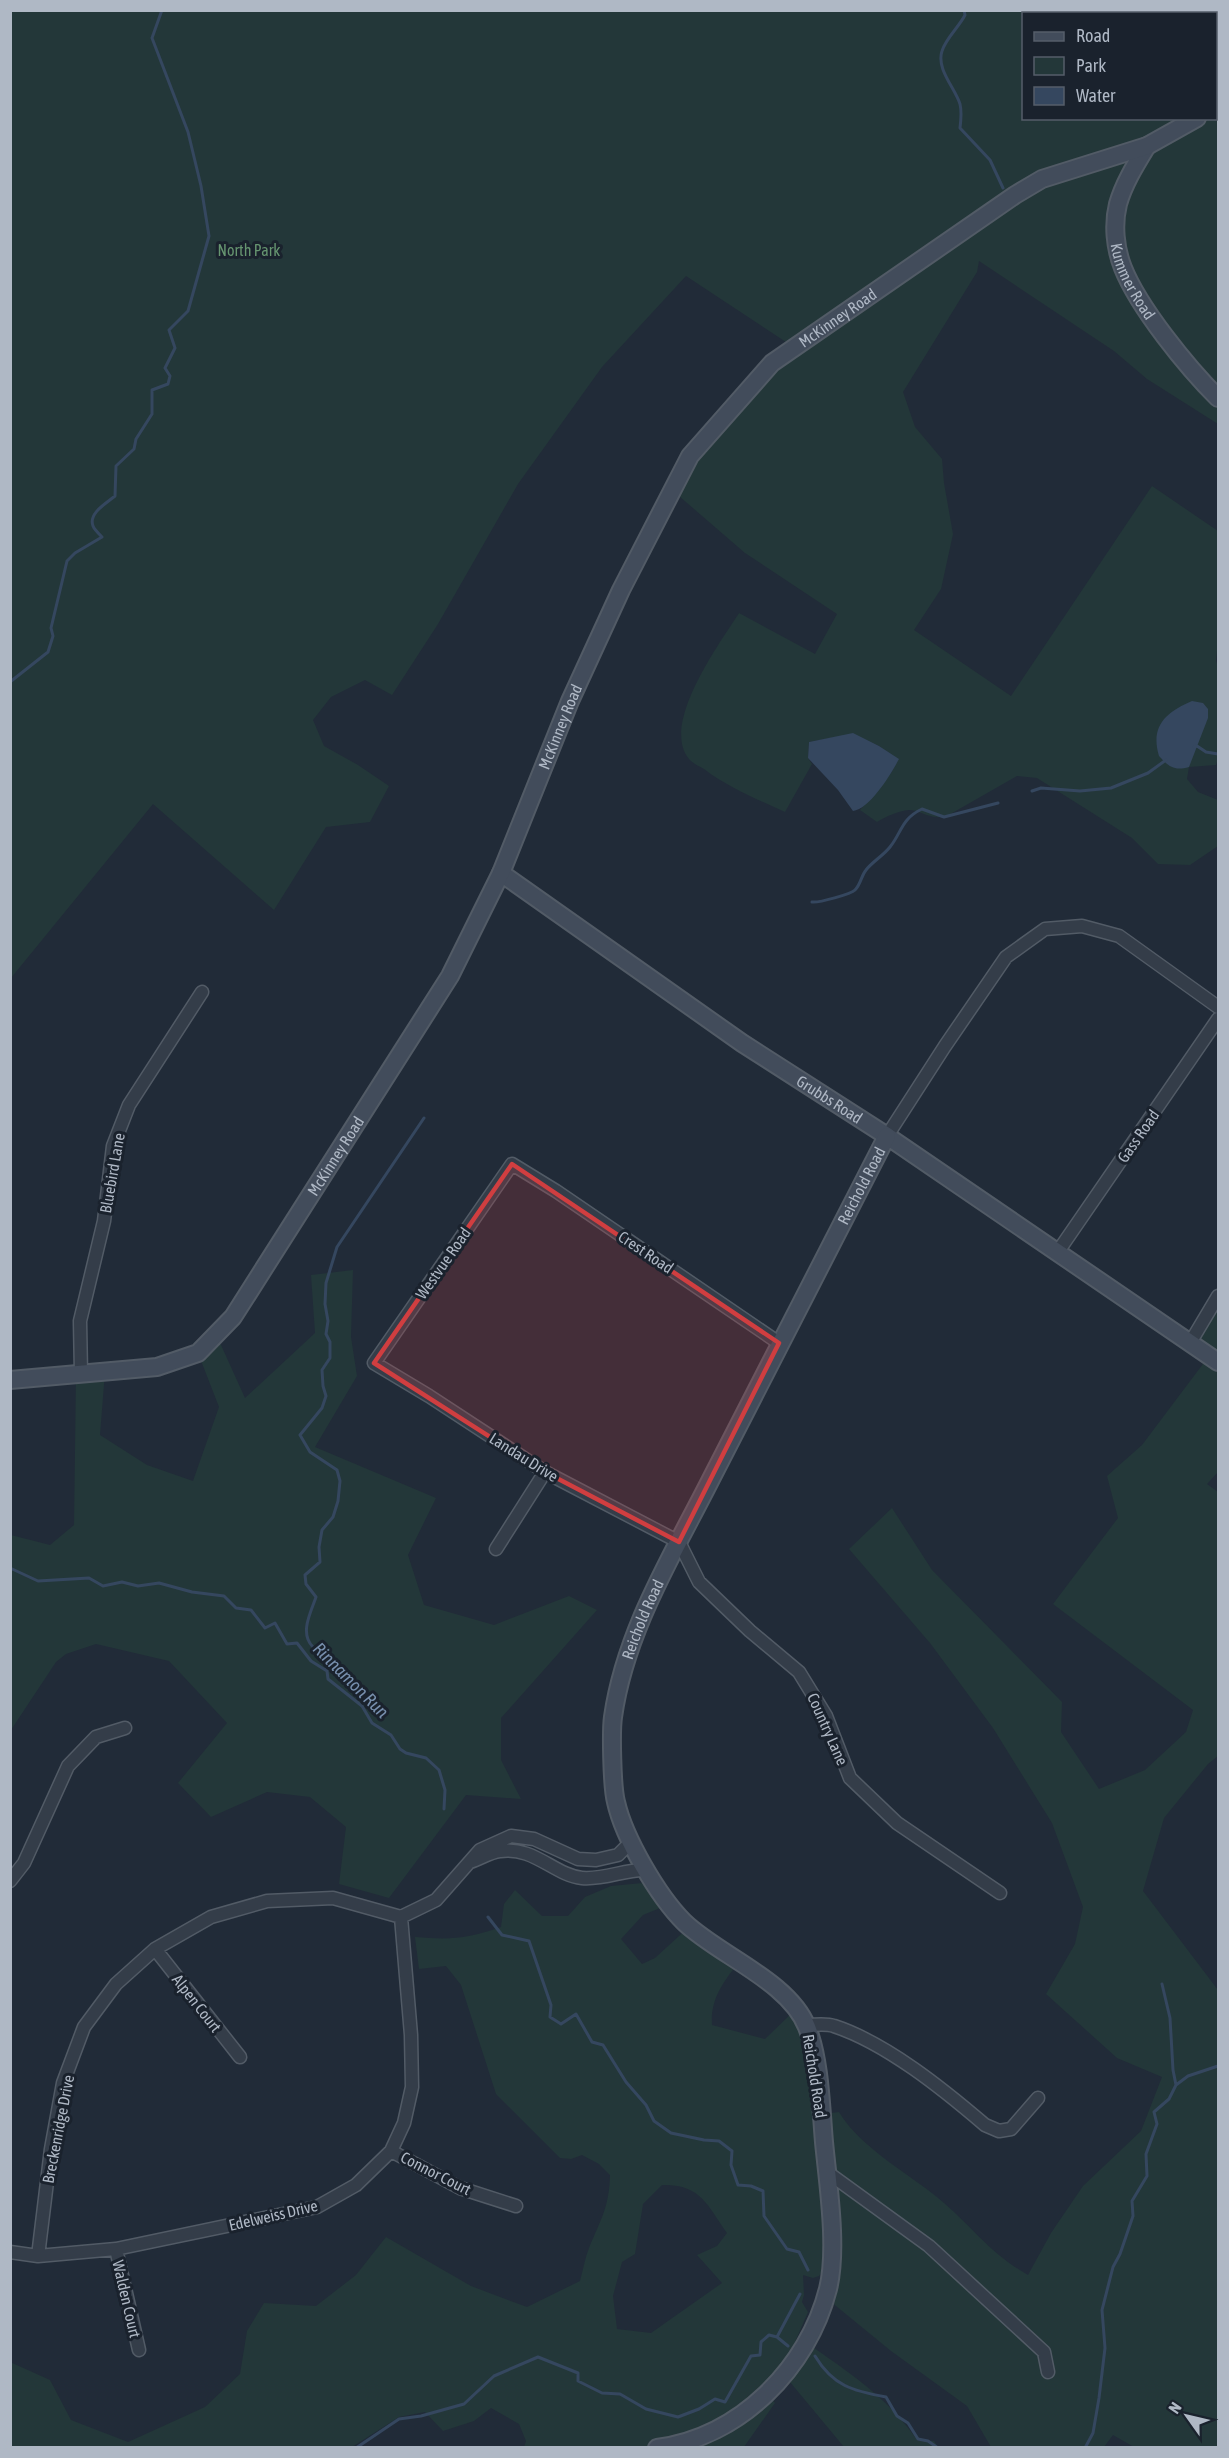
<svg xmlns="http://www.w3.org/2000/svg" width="1229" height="2458" viewBox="0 0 1229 2458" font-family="'Asap Condensed',sans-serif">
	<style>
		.green { fill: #233739; fill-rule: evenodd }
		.water { fill: #35475f }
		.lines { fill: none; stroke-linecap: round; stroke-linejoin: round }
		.stream { stroke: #35475f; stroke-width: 3 }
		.street-casing { stroke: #525b66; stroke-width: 15 }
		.secondary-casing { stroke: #525b66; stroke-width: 20 }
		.street { stroke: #343d49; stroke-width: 12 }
		.secondary { stroke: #424c5b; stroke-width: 16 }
		.marked { fill: #d03e40; fill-opacity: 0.2; stroke: #d03e40; stroke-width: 4.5; stroke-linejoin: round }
		.labels { text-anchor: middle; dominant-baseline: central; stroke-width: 6; stroke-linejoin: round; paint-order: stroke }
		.park-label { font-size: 16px; fill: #669570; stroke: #1a222d }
		.street-label { font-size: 16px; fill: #afb8c5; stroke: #1a222d }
		.water-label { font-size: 18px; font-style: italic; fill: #778fad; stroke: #1a222d }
	</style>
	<rect width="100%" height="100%" fill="#212b38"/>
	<path class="green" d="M11,11H1218V424L1147,379L1114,351L979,261L977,272L903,392L915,427L942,459L944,483L953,534L941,589L914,630L1011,696L1152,486L1218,531V643L1216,660L1218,668V759L1216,765L1189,767L1187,779L1198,792L1218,800V846L1190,865L1158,864L1132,838L1037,778L1017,776L947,816C927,820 922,810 909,810C898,811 887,816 877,822L860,810L891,773L898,759L879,746L853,734L809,742L808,758L812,764L785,812C757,799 729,788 704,769C699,766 692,763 689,759C660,724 720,643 739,613L815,654L837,614L745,553L672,490L690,456L792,346L686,276L602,367L518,484L438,624L392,695L365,680L331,697L313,720L324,746L358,765L389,786L370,822L326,827L274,910L153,804L11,978ZM1024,14H1216V118H1024Z
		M353,1270L351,1337L357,1376L315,1447L436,1498L408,1555L424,1605L494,1625L569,1596L597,1610L501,1718V1760L521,1799L466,1795L389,1898L339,1884L346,1827L310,1797L267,1792L211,1817L178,1783L227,1723L169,1661L96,1644L66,1654L56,1662L11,1730V1535L50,1545L74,1525L76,1375L105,1372L100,1435L147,1465L193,1481L219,1407L198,1353L216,1334L245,1398L315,1333L311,1275Z
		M1218,1296V1472L1207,1484L1218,1492V1756L1208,1764L1164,1818L1143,1891L1218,1990V2447H1134L1113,2435L1104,2447H991L967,2406L891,2351L825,2297L830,2272L823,2270L819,2276L813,2278L803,2275L804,2295L802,2302L808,2312L789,2356L807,2343C851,2374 886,2396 918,2441H934L938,2447H844L785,2376L766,2393L775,2403L744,2447H524L526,2441L519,2424L491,2408L474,2421L443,2431L425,2412L399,2417L352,2447H11L10,2362L50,2380L71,2420L128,2442L205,2407L240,2374L247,2331L264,2303L316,2306L356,2275L386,2237L471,2286L527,2307L580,2281C583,2270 585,2258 589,2248C601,2219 609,2208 610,2175L599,2164L582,2155L571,2159L560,2158L496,2094L461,1985L446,1966L419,1969L415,1937C450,1940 467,1939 501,1927L504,1904L515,1890L542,1916H568L585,1897L611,1886L653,1882L670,1904L643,1915L621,1939L642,1964L655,1958L690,1926L739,1962C724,1981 710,1999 712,2025L765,2039L795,2010L822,2114L839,2112C862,2150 911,2174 944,2203C974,2229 991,2254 1028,2275L1051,2233L1083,2186L1141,2131L1162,2077L1117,2058L1046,1994L1075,1944L1083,1907L1052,1823L993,1728L930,1643L849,1549L892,1508L932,1570L1062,1702L1061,1732L1099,1789L1145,1770L1186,1732L1193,1710L1053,1604L1118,1518L1107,1476L1142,1445L1209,1356L1190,1343ZM662,2185C701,2184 707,2205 727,2233L717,2246L697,2255L722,2283L651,2333L617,2329L613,2296L622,2262L635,2254L643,2204Z"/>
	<path class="water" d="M1192,701L1203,703L1208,709V718L1189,767C1174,771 1169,767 1159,756C1150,726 1166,712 1192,701Z
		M853,733L879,746L899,759C891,774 870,809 853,811L838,790L808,758L809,742Z"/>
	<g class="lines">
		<path class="stream" d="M964,10L965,15C959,27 946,38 942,51C936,69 955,88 960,104C962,112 961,120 960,128L990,160L1003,188
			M10,682L48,652L53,636L51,628L67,561L75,553L102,537C99,534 94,529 93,526C88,513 107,503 115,496L116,466L134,449L136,439L152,414V390L168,384L170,376L165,368L175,348L169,330L188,311L209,236L201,186L188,132L152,38L162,10
			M1194,747L1197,746L1206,752L1218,754
			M1032,791L1041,788L1080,791L1111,788L1148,773L1166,760
			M812,902C819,903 851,894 855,890C861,884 861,876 866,870C873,861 883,856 890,847C902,832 901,819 922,809L944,817L998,803
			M10,1568L38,1581L89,1578L103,1586L122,1582L138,1586L159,1583L192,1592L224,1596L236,1608L251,1610L265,1628L275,1623L287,1644L297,1643L311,1661L327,1671L328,1679L362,1706L372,1723L391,1735L400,1749L406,1753L426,1758L439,1770L445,1790L444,1809
			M327,1671L328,1658C324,1655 317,1651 313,1647C299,1633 311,1612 316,1597L306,1584L305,1575L320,1562L319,1547L322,1530L333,1517L338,1501L340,1481L337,1470L310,1452L300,1435L322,1408L326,1396L323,1386L322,1370L330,1358V1342L326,1334L328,1321L325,1304L326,1283L337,1247L424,1118
			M488,1917L502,1935L529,1941L551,2005L550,2017L561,2024L576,2014L592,2042L603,2045L626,2082L646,2105L654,2121L671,2133L704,2140L719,2141L732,2151L731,2165L738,2185L751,2186L763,2191L764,2216L787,2249L799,2252L808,2270
			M1162,1984L1170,2018L1173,2070L1176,2085
			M777,2337L800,2294
			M815,2356C833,2386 853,2391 886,2397L897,2416L908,2423L918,2439L928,2441L938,2448
			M356,2448L399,2419L421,2416L464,2404L494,2376L538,2357L578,2373V2381L602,2393L620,2394L646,2409L678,2417L699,2409L715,2399L725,2402L751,2356L760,2355L761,2342L769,2335L777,2337L788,2346
			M1085,2448L1093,2433L1099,2398L1105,2348L1102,2310L1113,2267L1120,2254L1133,2216L1132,2201L1147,2176L1146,2154L1157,2124L1154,2112L1169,2099L1176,2085L1188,2076L1218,2066"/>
		<g class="street-casing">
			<path id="street" d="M887,1136L945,1046L1006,957L1045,929L1082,926L1119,936L1218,1007
				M1057,1253L1218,1019
				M779,1343L556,1191L512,1164L374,1363L429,1396L545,1472L679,1542L699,1582L750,1631L799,1672L826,1716L850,1778L897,1823L1000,1893
				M1190,1343L1218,1296
				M81,1374L80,1321L104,1221L113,1146L129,1105L202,992
				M496,1549L545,1472
				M470,1862C480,1859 490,1852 500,1851C534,1846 554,1875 582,1878C605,1880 625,1869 646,1870
				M10,1881L24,1863L68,1766L96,1737L125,1728
				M155,1949L240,2057
				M806,2025C815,2025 826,2023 834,2026C886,2043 943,2089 985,2125L999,2131L1011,2129L1038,2098
				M391,2151L460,2188L516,2206
				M827,2172L929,2246L1044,2352L1048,2372
				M116,2249L139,2350
				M10,2252L38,2256L116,2249L317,2207L356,2185L391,2151L404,2123L412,2087L411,2035L401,1917
				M38,2256L51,2149L63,2083L84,2027L116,1984L155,1949L211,1917L267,1901L333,1898L401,1917L436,1900L480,1850L511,1836L534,1839L578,1859L596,1860L618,1855L631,1842"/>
		</g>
		<g class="secondary-casing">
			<g id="secondary">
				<path d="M1216,109L1218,107"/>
				<path id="s1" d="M1147,146C1136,164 1124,183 1118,204C1113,224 1115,248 1123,268C1139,308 1187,367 1218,398"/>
				<path id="s2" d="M501,873L742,1043L887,1136L1218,1362"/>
				<path id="s3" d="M10,1380L157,1367L198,1353L233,1317L450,976L501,873L570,701L621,590L690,456L772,363L1015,195L1042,179L1147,146L1197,118"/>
				<path id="s4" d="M657,2448C740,2437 808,2368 828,2289C838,2249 828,2184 824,2142C821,2107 820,2060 807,2027C789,1981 718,1955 684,1922C658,1896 624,1838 616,1802C612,1787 611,1731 613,1717C625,1632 672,1556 710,1481C768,1366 827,1251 887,1136"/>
			</g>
		</g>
		<use href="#street" class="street"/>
		<use href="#secondary" class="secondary"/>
	</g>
	<path class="marked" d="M512,1164L779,1343L679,1542L545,1472L374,1363Z"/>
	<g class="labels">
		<g class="park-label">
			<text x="249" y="250">North Park</text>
		</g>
		<g class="street-label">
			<text stroke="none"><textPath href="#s1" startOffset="146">Kummer Road</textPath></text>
			<text stroke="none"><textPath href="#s3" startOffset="1422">McKinney Road</textPath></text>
			<text stroke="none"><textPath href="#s3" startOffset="918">McKinney Road</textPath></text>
			<text stroke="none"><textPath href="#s2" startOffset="399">Grubbs Road</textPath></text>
			<text transform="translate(1138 1136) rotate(-55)">Gass Road</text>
			<text stroke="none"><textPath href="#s3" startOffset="432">McKinney Road</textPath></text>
			<text transform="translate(112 1173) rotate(-80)">Bluebird Lane</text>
			<text stroke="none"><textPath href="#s4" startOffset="1488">Reichold Road</textPath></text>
			<text transform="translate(646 1252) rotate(34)">Crest Road</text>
			<text transform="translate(443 1263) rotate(-55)">Westvue Road</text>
			<text transform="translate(524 1457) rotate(32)">Landau Drive</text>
			<text stroke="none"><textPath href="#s4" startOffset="1002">Reichold Road</textPath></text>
			<text transform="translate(828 1729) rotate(66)">Country Lane</text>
			<text transform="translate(197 2003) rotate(52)">Alpen Court</text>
			<text transform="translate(815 2076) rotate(81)">Reichold Road</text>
			<text transform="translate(58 2129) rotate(-79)">Breckenridge Drive</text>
			<text transform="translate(436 2173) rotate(27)">Connor Court</text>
			<text transform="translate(273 2215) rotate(-13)">Edelweiss Drive</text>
			<text transform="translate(127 2299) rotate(77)">Walden Court</text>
		</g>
		<g class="water-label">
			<text transform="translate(351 1680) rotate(45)">Rinnamon Run</text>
		</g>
	</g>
	<rect width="1229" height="2458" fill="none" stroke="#afb8c5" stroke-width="24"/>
	<rect x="1022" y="12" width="195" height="108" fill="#1a222d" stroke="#565e6a" stroke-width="1.5"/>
	<rect x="1034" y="32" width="30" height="9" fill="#424c5b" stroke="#565e6a" stroke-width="1.5"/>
	<text x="1076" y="42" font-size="18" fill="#afb8c5">Road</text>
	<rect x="1034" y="57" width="30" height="18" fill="#233739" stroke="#565e6a" stroke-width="1.5"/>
	<text x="1076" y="72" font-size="18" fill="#afb8c5">Park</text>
	<rect x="1034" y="87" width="30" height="18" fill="#35475f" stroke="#565e6a" stroke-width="1.5"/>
	<text x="1076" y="102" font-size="18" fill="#afb8c5">Water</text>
	<g transform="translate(1187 2416) rotate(304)" stroke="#1a222d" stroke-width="4.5" paint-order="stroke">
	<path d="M0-4.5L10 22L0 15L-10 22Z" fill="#afb8c5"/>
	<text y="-9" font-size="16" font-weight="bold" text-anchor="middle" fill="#afb8c5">N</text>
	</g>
</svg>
